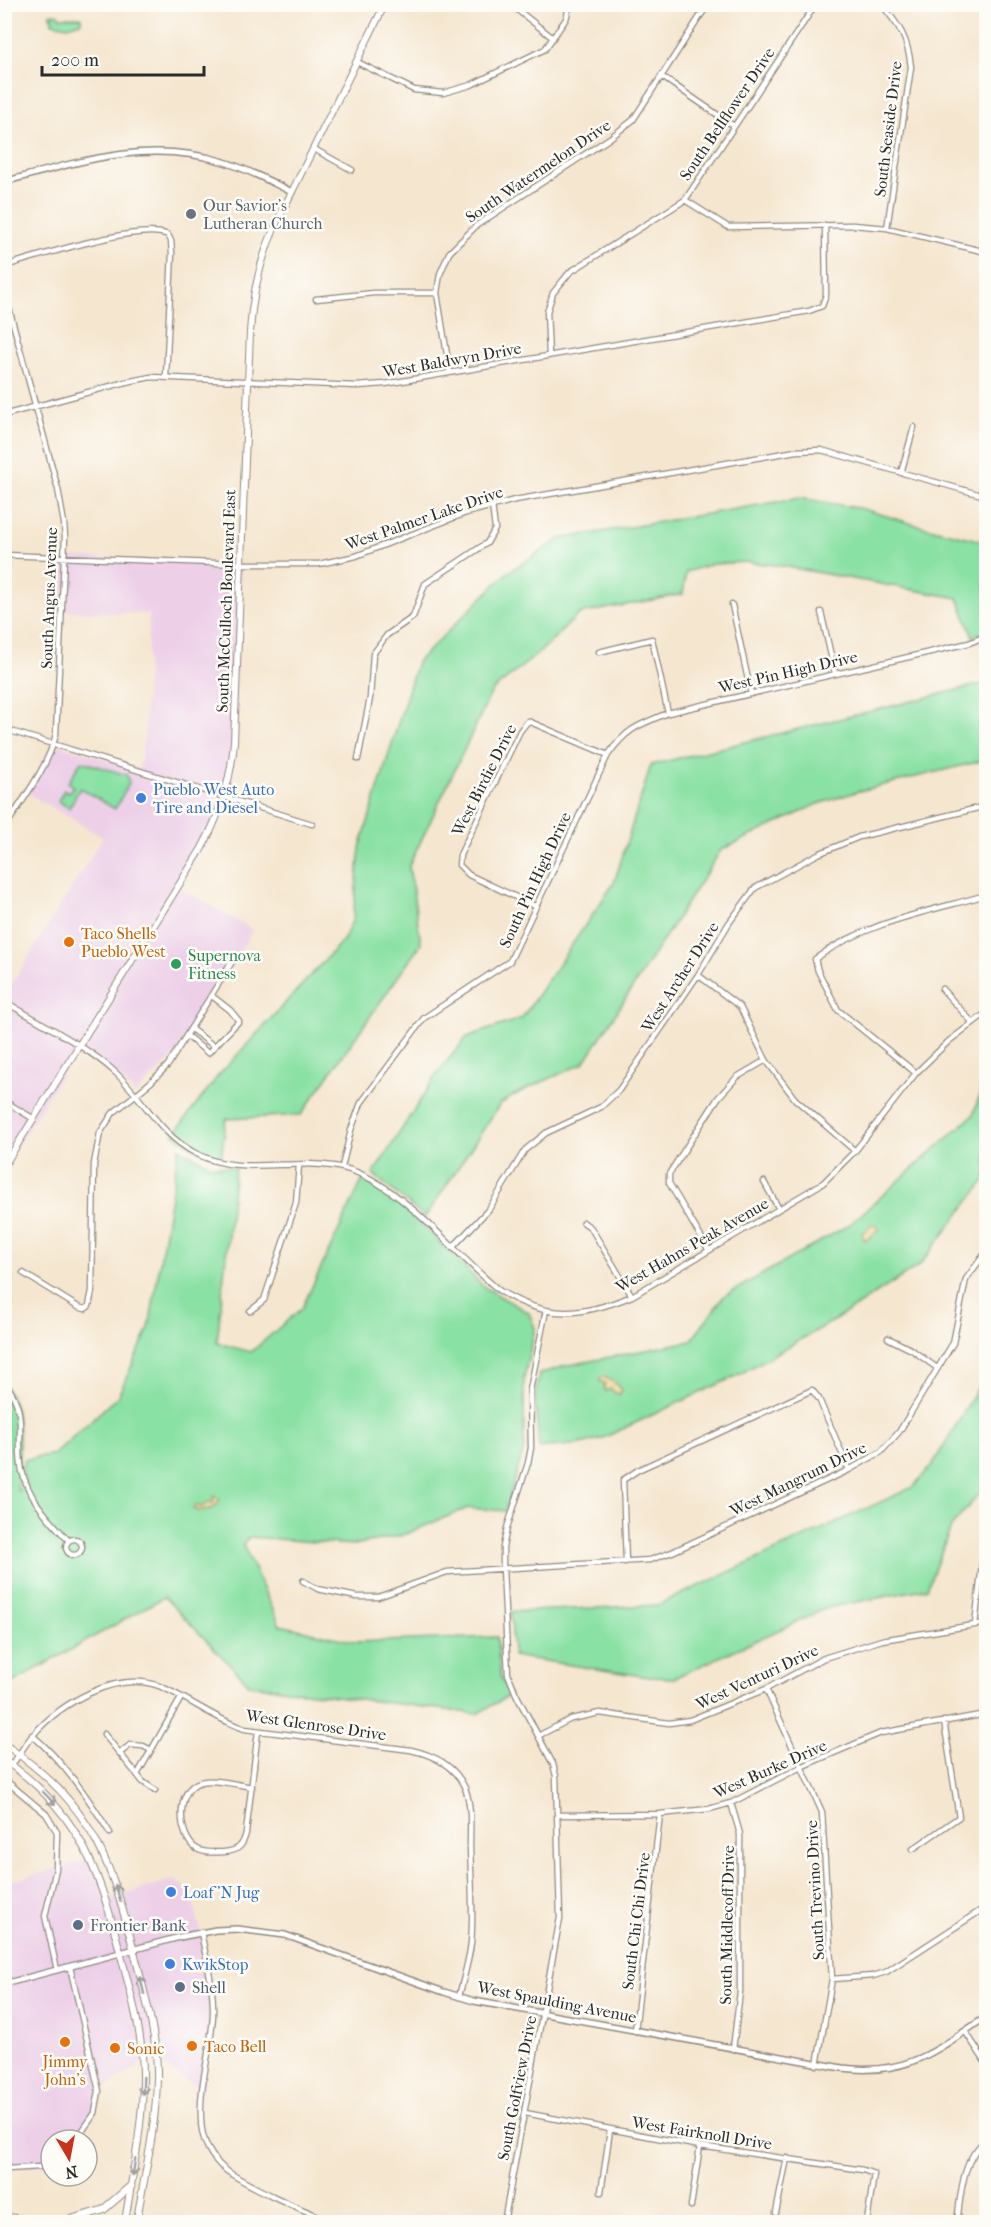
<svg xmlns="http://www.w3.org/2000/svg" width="991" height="2227" viewBox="0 0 991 2227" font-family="'IM FELL French Canon',serif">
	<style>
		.built { fill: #edd0e8 }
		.green { fill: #8ae1a4; stroke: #5a8668; stroke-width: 1.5 }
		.sand { fill: #eeda9e; stroke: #8c8264; stroke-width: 1.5 }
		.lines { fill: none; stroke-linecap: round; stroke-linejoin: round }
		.minor-casing { stroke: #90887d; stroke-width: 7 }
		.tertiary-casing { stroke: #90887d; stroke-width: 8 }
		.secondary-casing { stroke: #90887d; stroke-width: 8 }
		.trunk-casing { stroke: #90887d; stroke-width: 9 }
		.minor { stroke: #fff; stroke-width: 4.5 }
		.tertiary { stroke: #fff; stroke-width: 5 }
		.secondary { stroke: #fff; stroke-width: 6 }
		.trunk { stroke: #fff; stroke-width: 7 }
		.oneway { stroke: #a0a0a0 }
		.worship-dot { fill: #6b7280; stroke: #fdfcf7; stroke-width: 2 }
		.shop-dot { fill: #3f7fe0; stroke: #fdfcf7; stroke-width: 2 }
		.food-dot { fill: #e8710a; stroke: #fdfcf7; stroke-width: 2 }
		.leisure-dot { fill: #2e9e5b; stroke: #fdfcf7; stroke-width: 2 }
		.service-dot { fill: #5c6f8a; stroke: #fdfcf7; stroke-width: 2 }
		.labels { text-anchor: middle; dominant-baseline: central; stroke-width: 5; stroke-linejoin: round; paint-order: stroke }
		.street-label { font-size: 16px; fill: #2b2b2b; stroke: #fdfcf7 }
		.worship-label { font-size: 16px; fill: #5b616d; stroke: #fdfcf7; text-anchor: start }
		.shop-label { font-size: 16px; fill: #366cbe; stroke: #fdfcf7; text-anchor: start }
		.food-label { font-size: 16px; fill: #c56008; stroke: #fdfcf7; text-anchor: start }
		.leisure-label { font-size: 16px; fill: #27864d; stroke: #fdfcf7; text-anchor: start }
		.service-label { font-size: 16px; fill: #4e5e75; stroke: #fdfcf7; text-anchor: start }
	</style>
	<rect width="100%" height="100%" fill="#fdfcf7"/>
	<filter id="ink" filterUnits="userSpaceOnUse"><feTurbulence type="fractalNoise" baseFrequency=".0167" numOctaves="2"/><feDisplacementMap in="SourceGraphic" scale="12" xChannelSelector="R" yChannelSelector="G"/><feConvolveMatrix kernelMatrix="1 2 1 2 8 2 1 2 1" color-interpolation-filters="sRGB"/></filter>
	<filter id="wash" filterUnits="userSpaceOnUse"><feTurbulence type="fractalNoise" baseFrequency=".008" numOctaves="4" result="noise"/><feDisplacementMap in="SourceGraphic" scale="24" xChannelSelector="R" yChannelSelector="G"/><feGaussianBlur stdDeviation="1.35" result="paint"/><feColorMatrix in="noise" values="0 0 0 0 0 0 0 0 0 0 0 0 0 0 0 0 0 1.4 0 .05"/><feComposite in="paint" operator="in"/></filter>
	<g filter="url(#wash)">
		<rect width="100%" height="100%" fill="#f5e6cf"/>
		<path class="built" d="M64,557L241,564L233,756L212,828L178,887L253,930L175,1055L135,1095L114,1071L79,1047L5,1166L4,997L103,837L27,793L53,743L139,769L144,738L149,614L62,611Z
			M91,1859L107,1899L173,1880L190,1890L201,1932L213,2001L203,2091L157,2062L143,2063L99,2091L97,2108L76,2140H51V2162L42,2166L5,2169V1883Z"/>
		<path class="green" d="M50,14H58L60,17H81V22L68,26L52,23V17H50Z
			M800,498L863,509L913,524L986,542V630L973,637L958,598L782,566L747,562L712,564L686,572L683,594L579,614L541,651L492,691L409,866L421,944L301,1115L226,1119L221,1159L193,1148L174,1134L218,1076L344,939L353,919L360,848L417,662L507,573L560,539Z
			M986,683V761L977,762L859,791L818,804L721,850L584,1063L520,1092L500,1104L425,1218L373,1174L439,1071L467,1037L522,1018L614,883L651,765Z
			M81,761L127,775L129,783L115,809L80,788L69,808L58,801L64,790L69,792L73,786L68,783Z
			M986,1076V1179L920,1265L835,1320L738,1375L603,1438L581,1444L539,1448L535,1397L539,1374L565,1366L691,1341L724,1296L849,1225L973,1115Z
			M179,1148L210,1165L235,1168L217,1343L251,1352L302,1308L363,1179L388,1194L407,1210L484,1287L529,1313L535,1328L524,1378V1449L505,1511L468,1508L403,1535L354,1545L249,1537L243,1545L280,1625L355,1642L497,1637L500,1676L510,1695L477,1714L250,1685L164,1597L5,1687L4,1386C25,1411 18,1461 18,1491L26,1484L22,1470L24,1460L54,1454L118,1396L149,1328Z
			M986,1374V1486L951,1527L927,1588L827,1608L674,1678L648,1677L513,1656L511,1612L658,1605L913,1487L933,1464Z"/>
		<path class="sand" d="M870,1225H876L878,1230L868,1239L864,1240L862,1233L868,1229Z
			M601,1377C608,1377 617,1384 621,1390L620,1394L615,1393L611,1389L606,1391L604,1388L605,1383L599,1381Z
			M214,1496L220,1499L214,1508L198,1511L193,1509L196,1506L202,1507L209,1502L213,1503Z"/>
	</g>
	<g filter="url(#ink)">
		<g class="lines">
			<g class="minor-casing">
				<path id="minor" d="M510,4L553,38
					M881,4C900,26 908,39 911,67L887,228
					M357,62L414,90L443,93L471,85L545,49L566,19L570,4
					M661,76L734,126
					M314,149L352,170
					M685,200L728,227L853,225L887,228L986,252
					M4,266C37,257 141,222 168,235L171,241L172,253L166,377
					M4,290L58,489L64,523L65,537L56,734C48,768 22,800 4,829
					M316,299L374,293H437
					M549,355L547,312L553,293L570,272L685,200L816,4
					M450,373L437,293L440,274L449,253L477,225L610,138L633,120L708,4
					M4,415L126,382L151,377L357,386L385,384L809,311L822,306L826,295L825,225
					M901,473L914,427
					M4,555L241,564H319L356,556L466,513L515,500L796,451L821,450L978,494L986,495
					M732,605L751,694
					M821,612L835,673
					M599,652L652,639L668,713
					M4,729L312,824
					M358,759L370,698L373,654L387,635L413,617L425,584L487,543L495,529L492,505
					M535,906L469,875L459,865L460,855L520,731L528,721L608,755
					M698,975L740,1007L766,1060L795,1099L855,1151
					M942,989L972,1022
					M4,1001C38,1022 87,1046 116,1073C144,1099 159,1134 195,1153C242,1178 294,1156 343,1168C399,1181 454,1254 500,1291C548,1320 581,1317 632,1296L823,1183L855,1151L916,1073L949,1041L986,1013
					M191,1029L214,1046
					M187,1036L208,1053L239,1021L230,1010L212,996
					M916,1073L838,1010L818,971L815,959C864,923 926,912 983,896L986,901
					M4,1101L34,1119
					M342,1167L351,1130L361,1103L424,1018L510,961L608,755C627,728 639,725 668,713L969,643L986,636
					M764,1182L779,1209
					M583,1222L591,1228L632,1296
					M452,1248L489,1209L525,1150L546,1133L601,1107L619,1090L698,975L729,923L755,888L818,854L859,837L986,806
					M708,1249L669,1183V1174L718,1098L737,1077L766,1060
					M23,1273L78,1307L85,1309L89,1306L92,1291L94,1164L100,1133L113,1113L151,1082L168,1065L235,957
					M250,1311L264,1300L296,1203L299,1165
					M888,1338L912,1350L937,1368
					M4,1381C30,1415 15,1436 22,1471C29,1500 50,1520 69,1541
					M66 1547a8 8 0 1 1 16 0a8 8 0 1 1-16 0Z
					M626,1562L623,1480L638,1470L812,1390L819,1399L849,1470
					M303,1581L318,1589L357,1597H378L447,1572L650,1560L672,1552L849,1470L881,1452L899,1432L953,1343L966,1279L986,1252
					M975,1625L982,1565L986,1559
					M766,1689L822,1812L832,1979L817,2065
					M104,1734L143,1782L155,1790
					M32,1735C64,1762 89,1799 110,1833
					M538,1736L571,1719L600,1713L669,1723L690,1720L766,1689L824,1658L882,1640L986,1623
					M120,1753L130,1745L143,1746L151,1750
					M12,1765C19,1755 25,1744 33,1735C61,1703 117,1670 159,1686C189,1698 214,1719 245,1729L411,1750C434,1755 455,1766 465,1788C472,1806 470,1828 470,1847C471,1879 474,1912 471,1943C469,1961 463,1979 459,1997
					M137,1775L181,1698
					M4,1779L46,1814L57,1832L56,1869L45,1916L57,1970
					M252,1787C238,1785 213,1778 201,1782C175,1788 177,1837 197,1849C205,1854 215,1852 224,1852C238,1851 243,1846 246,1833L258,1731
					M731,1803L740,1834V1992L733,2049
					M559,1815L660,1814L709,1809L731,1803L803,1766L881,1733L986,1714
					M913,1849L959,1817L944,1721
					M201,1932C206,1959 214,1986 213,2014C212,2048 199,2083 201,2118C201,2134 207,2151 219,2164C234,2181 312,2215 336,2222
					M70,1967L99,2091L95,2113L76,2140
					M832,1979L873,1976L886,1972L986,1907
					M635,2031L660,1814
					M965,2031L986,2063
					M4,2109L7,2169
					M525,2113L700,2146L863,2170L874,2174L867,2222
					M7,2169L39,2167L51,2162
					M601,2192L610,2130
					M691,2206L700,2146
					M776,2213L787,2158
					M504,2222L560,1918L556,1776L553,1764L516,1694L508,1674L503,1568V1547L507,1528L528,1463L531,1448L530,1390L546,1310
					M957,2222C961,2194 962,2158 986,2140"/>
			</g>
			<g class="tertiary-casing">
				<path id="tertiary" d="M4,182C77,162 145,139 221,161C246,168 269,181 292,192
					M4,1984L180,1937L216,1930L237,1929L285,1935L444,1992L474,2001L842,2068C908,2076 935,2051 986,2017"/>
			</g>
			<g class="secondary-casing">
				<path id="secondary" d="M4,1166L202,848C220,815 231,780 234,742L250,332C252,293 260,260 276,224L385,4
					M4,1744C97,1807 112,1865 138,1967C147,2004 158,2041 157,2079C156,2126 145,2173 137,2219
					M4,1760C84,1814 101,1878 124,1967C134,2005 144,2042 143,2083C142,2130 132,2176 125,2222"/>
			</g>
			<g class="trunk-casing">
				<path id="trunk" d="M138,2216L140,2222
					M4,2217L41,2222
					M63,2222L103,2210L131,2186"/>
			</g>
			<use href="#minor" class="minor"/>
			<use href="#tertiary" class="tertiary"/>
			<use href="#secondary" class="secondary"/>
			<use href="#trunk" class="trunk"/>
		</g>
		<defs><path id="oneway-shaft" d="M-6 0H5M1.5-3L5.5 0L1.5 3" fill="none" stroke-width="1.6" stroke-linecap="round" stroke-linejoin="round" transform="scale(1.5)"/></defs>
		<g class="oneway">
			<use href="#oneway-shaft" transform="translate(49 1798) rotate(46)"/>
			<use href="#oneway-shaft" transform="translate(118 1893) rotate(-107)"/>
			<use href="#oneway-shaft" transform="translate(142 1985) rotate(-104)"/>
			<use href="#oneway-shaft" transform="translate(143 2086) rotate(92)"/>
			<use href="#oneway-shaft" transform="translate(134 2167) rotate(99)"/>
		</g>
	</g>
	<circle class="worship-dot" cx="191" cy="214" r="6"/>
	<g class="shop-dot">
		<circle cx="141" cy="798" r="6"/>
		<circle cx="171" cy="1892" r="6"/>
		<circle cx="170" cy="1964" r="6"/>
	</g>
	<g class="food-dot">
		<circle cx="69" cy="942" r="6"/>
		<circle cx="65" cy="2042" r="6"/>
		<circle cx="192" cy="2046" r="6"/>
		<circle cx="115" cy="2048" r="6"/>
	</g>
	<circle class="leisure-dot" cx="176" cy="964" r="6"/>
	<g class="service-dot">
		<circle cx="78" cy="1925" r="6"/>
		<circle cx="180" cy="1987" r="6"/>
	</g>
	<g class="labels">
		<g class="street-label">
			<text transform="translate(727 114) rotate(-56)">South Bellflower Drive</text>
			<text transform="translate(888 129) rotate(-83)">South Seaside Drive</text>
			<text transform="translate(538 171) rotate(-34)">South Watermelon Drive</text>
			<text transform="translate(452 360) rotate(-10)">West Baldwyn Drive</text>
			<text transform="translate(424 518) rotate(-19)">West Palmer Lake Drive</text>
			<text transform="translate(49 598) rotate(-88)">South Angus Avenue</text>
			<text transform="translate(226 601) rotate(-88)">South McCulloch Boulevard East</text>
			<text transform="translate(788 672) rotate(-13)">West Pin High Drive</text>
			<text transform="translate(484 780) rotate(-63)">West Birdie Drive</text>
			<text transform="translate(535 880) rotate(-65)">South Pin High Drive</text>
			<text transform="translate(680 977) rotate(-57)">West Archer Drive</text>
			<text transform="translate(692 1245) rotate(-30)">West Hahns Peak Avenue</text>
			<text transform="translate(798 1479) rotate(-26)">West Mangrum Drive</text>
			<text transform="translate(757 1677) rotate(-25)">West Venturi Drive</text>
			<text transform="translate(316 1725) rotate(8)">West Glenrose Drive</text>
			<text transform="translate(770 1769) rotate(-24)">West Burke Drive</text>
			<text transform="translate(815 1890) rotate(-93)">South Trevino Drive</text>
			<text transform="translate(636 1921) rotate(-83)">South Chi Chi Drive</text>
			<text transform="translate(727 1925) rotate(-89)">South Middlecoff Drive</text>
			<text transform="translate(557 2002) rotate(11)">West Spaulding Avenue</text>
			<text transform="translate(517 2088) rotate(-79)">South Golfview Drive</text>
			<text transform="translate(702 2133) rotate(9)">West Fairknoll Drive</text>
		</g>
		<g class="worship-label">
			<text x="203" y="205">Our Savior's<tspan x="203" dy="18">Lutheran Church</tspan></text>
		</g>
		<g class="shop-label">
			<text x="153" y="789">Pueblo West Auto<tspan x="153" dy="18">Tire and Diesel</tspan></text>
			<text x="183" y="1892">Loaf 'N Jug</text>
			<text x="182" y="1964">KwikStop</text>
		</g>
		<g class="food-label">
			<text x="81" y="933">Taco Shells<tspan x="81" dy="18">Pueblo West</tspan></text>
			<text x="204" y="2046">Taco Bell</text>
			<text x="127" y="2048">Sonic</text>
			<text x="65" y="2061" text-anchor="middle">Jimmy<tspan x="65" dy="18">John's</tspan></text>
		</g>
		<g class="leisure-label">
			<text x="188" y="955">Supernova<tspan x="188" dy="18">Fitness</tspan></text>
		</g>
		<g class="service-label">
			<text x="90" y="1925">Frontier Bank</text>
			<text x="192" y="1987">Shell</text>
		</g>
	</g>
	<rect width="991" height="2227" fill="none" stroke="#fdfcf7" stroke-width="24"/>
	<g transform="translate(69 2158) rotate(170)"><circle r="28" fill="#fdfcf7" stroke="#a9a8a5" stroke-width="1.5"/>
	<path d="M0-4.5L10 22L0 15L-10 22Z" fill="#c8321e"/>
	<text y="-9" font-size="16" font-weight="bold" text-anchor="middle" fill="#2b2b2b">N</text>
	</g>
	<path d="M42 66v9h162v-9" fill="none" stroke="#2b2b2b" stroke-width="3"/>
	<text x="51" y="66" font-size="18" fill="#2b2b2b" stroke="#fdfcf7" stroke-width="4.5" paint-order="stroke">200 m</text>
</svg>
